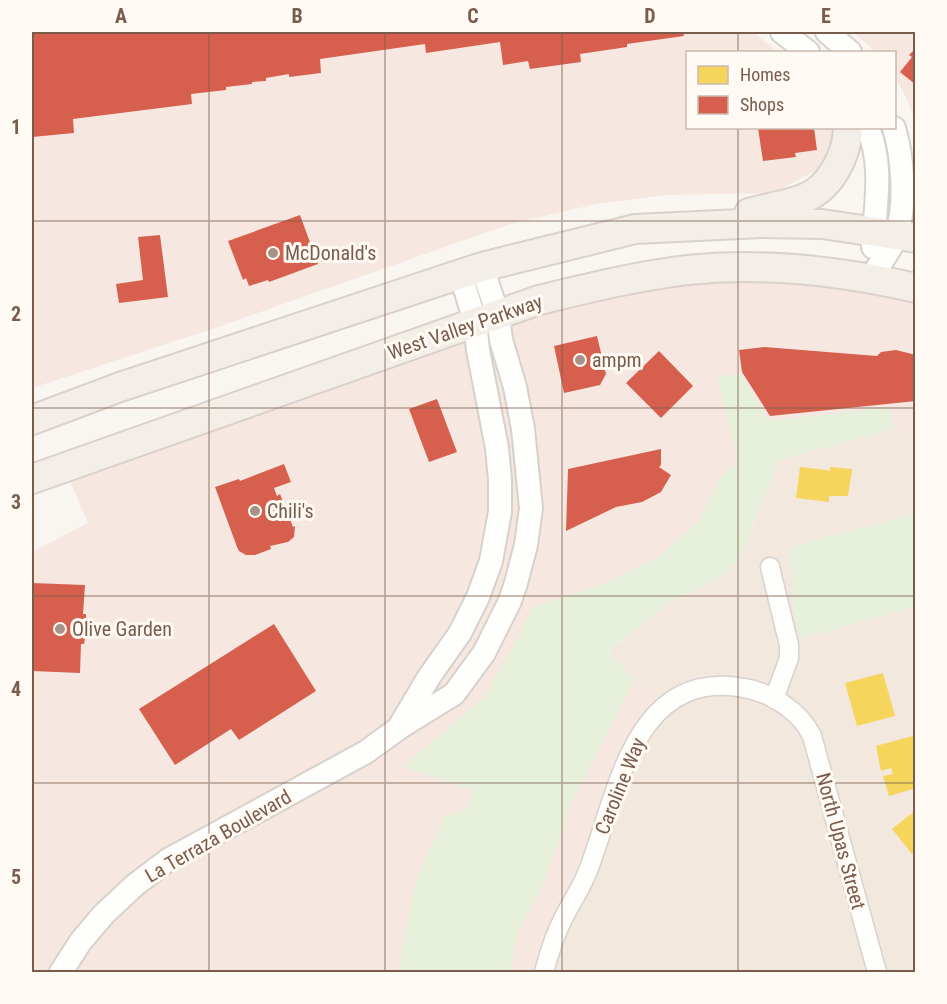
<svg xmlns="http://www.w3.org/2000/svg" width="947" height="1004" viewBox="0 0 947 1004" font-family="'Roboto Condensed',sans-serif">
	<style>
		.residential { fill: #f2e8de }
		.commercial { fill: #f6e8e1 }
		.green { fill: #e7f0db }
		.homes { fill: #f6d55c }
		.shops { fill: #d6604d }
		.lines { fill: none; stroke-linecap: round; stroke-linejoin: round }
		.minor-casing { stroke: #d7d1cb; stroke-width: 21 }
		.tertiary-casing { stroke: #d7d1cb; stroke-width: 26 }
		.primary-casing { stroke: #dad1cc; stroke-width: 32 }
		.minor { stroke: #fefefd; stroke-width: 18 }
		.tertiary { stroke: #fefefd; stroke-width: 22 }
		.primary { stroke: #f3eee8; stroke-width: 28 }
		.grid { fill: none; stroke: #7a5c4d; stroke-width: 1.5; stroke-opacity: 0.55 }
		.poi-dot { fill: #a69286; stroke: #fffaf3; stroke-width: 2 }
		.labels { text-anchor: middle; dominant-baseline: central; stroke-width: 6; stroke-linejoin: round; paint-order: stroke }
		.poi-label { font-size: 20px; fill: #7a5c4d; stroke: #fffaf3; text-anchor: start }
		.street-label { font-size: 20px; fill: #7a5c4d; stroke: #fffaf3 }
		.neatline { fill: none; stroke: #7a5c4d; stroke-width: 2 }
		.grid-label { font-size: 20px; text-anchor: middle; font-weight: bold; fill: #7a5c4d }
	</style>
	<rect width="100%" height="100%" fill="#f9f5f0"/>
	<path class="residential" d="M915,424V972H544L611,801L663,706L608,652L673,599L687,594L724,575L741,555L756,522L779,460Z"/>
	<path class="commercial" d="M32,32H753L778,52H688V128H837L824,166L774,193L666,195L596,204L510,224L218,327L32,388Z
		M853,32H915V121L906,97L895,77L894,52H876Z
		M687,270L915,288V424L779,460L756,522L741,555L724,575L687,594L673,599L608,651L663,706L643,729L544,972H32V552L88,523L64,467L455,330Z"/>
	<path class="green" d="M741,374L768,421L889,407L894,429L779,460L741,555L724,575L687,594L673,599L608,651L635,679L571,803L544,882L518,932L510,972H400L402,948L415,885L444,815L465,811L474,791L403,766L482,700L516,642L532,607L607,582L657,558L698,522L723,474L735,465L736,452L717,377Z
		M915,514V606L827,632L800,637L792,602V574L788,556L796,545Z"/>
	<path class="homes" d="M800,467L827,470L829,472L830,467L852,469L848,496H829V502L796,498Z
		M883,673L895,716L857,726L845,683Z
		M916,735V788L889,796L883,776L893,774L891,768L881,771L876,746Z
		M916,810V851L912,854L892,829Z"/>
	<path class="shops" d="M32,32H683L684,36L627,44V47L580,54L581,62L530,69L528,61L503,65L500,42L426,53L425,44L320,59L321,73L289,77V74L266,78V81L252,82V84L226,87V90L191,94L192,104L73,119L74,133L32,137Z
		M916,48V85L900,72L912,57L909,55Z
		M758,128H814L817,150L795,153L796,157L763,161Z
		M300,215L318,264L269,282L268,280L249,286L246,278L243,280L228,241Z
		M160,235L168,297L119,303L116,284L143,280L138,237Z
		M597,336L606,374L600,385L564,393L554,346Z
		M764,347L877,356L881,352L896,350L916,355V401L770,416L742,372L739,350Z
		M659,351L693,386L661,418L626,383Z
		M437,399L457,452L429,462L409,409Z
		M661,449V465L659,467L671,475L661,492L642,502L616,507L566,531L568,469Z
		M284,464L291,482L274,488L277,496L280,494L293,527L295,526L294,537L288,542L270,546L271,549L255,555H246L239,551L237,547L215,487L239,479L240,481Z
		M32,583L85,585L83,614H86V618L89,619L88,639H85L84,644H81L80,673L32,671Z
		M274,624L316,691L239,740L231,729L175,765L139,709Z"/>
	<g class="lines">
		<g class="minor-casing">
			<path id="minor" d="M770,567L789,645V658L774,699
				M544,972C549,953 555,934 564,917C572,901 583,885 589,868C618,792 634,668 744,688C770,692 800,711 812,736L877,972"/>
		</g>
		<g class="tertiary-casing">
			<path id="tertiary" d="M782,32L808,52
				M827,32L850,52
				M868,128C884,167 875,206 873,247
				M871,278C879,264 892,249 897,234C906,204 903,157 894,128
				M401,724L429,677L460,633L478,597L491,561L500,512V480L497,448L478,350L475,322L461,275
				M61,972L81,941L104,914L135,885L168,860L366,752L399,728L454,694L484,653L510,601L516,583L526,545L531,508L523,429L515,387L501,340L498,315L482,267"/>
		</g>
		<g class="primary-casing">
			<path id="primary" d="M749,213C767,208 786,205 803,199C831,188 847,155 848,128
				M32,420L120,387L482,267L635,229L761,223L822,224L916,238
				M32,479L539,300C589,288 637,276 688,270C764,262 841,271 916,288"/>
		</g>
		<use href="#minor" class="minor"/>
		<use href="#tertiary" class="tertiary"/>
		<use href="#primary" class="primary"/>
	</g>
	<path class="grid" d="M209,32V972M385,32V972M562,32V972M738,32V52M738,128V972M32,221H916M32,408H916M32,596H916M32,783H916"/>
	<g class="poi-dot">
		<circle cx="273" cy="253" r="6"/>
		<circle cx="580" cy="360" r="6"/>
		<circle cx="255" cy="511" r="6"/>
		<circle cx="60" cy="629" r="6"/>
	</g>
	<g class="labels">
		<g class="poi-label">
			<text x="285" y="253">McDonald's</text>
			<text x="592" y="360">ampm</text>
			<text x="267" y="511">Chili's</text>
			<text x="72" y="629">Olive Garden</text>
		</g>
		<g class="street-label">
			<text transform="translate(465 327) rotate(-19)">West Valley Parkway</text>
			<text transform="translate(620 786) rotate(-68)">Caroline Way</text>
			<text transform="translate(218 836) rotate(-30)">La Terraza Boulevard</text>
			<text transform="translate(841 841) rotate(75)">North Upas Street</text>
		</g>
	</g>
	<rect width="947" height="1004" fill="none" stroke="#fffaf3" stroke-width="66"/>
	<rect x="686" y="51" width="210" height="78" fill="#fffaf3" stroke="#cabbb1" stroke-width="1.5"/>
	<rect x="698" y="66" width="30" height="18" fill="#f6d55c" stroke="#cabbb1" stroke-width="1.5"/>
	<text x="740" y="81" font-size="18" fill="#7a5c4d">Homes</text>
	<rect x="698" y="96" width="30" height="18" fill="#d6604d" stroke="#cabbb1" stroke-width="1.5"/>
	<text x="740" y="111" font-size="18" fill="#7a5c4d">Shops</text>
	<rect x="33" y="33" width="881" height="938" class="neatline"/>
	<g class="grid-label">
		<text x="121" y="23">A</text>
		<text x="297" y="23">B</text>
		<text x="473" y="23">C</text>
		<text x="650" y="23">D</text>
		<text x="826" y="23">E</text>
		<text x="16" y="134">1</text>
		<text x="16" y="321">2</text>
		<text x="16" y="509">3</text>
		<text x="16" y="696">4</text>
		<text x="16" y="884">5</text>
	</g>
</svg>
